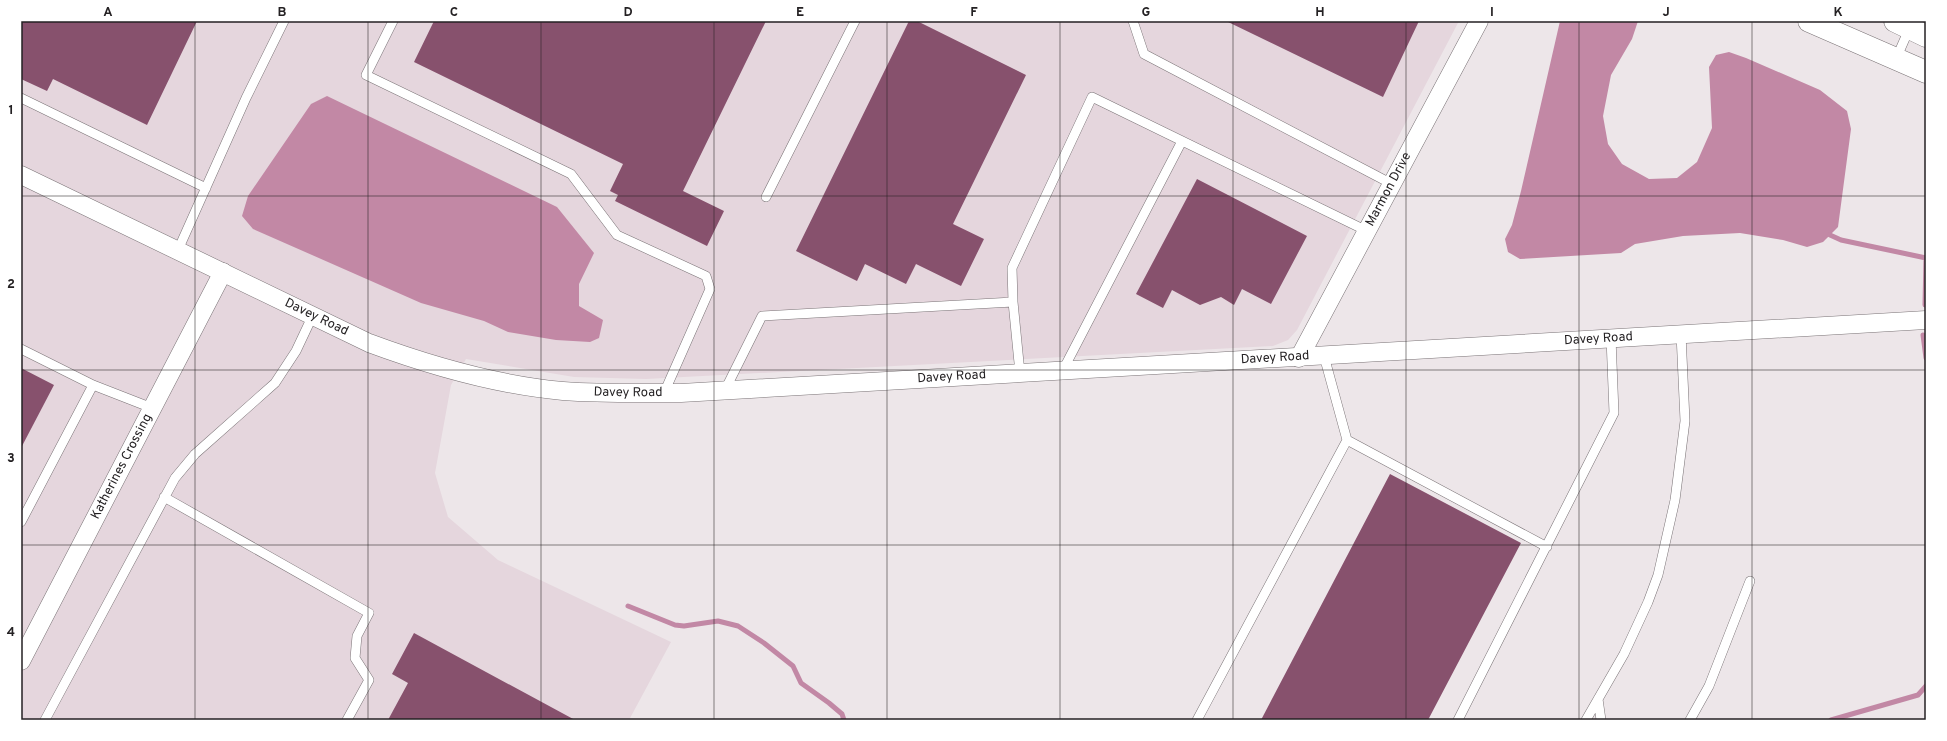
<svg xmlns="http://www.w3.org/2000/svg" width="1947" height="741" viewBox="0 0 1947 741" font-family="Overpass,sans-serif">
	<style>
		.built { fill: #e5d6dd }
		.water { fill: #c288a5 }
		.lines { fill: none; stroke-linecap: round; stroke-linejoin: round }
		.stream { stroke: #c288a5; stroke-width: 5 }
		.building { fill: #87516d }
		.lane-casing { stroke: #7a7376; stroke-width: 10 }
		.street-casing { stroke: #7a7376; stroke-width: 19 }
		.secondary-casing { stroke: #7a7376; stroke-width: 23 }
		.lane { stroke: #fff; stroke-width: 9 }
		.street { stroke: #fff; stroke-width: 18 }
		.secondary { stroke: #fff; stroke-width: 22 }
		.grid { fill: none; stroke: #242123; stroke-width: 1; stroke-opacity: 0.55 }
		.labels { text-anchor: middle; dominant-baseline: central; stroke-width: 4; stroke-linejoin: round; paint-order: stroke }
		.street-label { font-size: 13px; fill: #242123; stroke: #fff }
		.neatline { fill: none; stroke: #242123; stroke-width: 1.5 }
		.grid-label { font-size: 13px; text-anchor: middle; font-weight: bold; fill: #242123 }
	</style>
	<rect width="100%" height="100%" fill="#ede6e9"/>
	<path class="built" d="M21,21H1459L1297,330L1288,340L1273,346L646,379L574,377L466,359L451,385L435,473L448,517L498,560L671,642L629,720H21Z"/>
	<path class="water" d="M1560,21H1638L1632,39L1611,75L1603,116L1608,144L1622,164L1649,179L1677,178L1697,162L1712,128L1709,67L1716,55L1729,52L1746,58L1820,90L1847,111L1851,129L1838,227L1823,242L1807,247L1783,240L1740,233L1683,236L1635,244L1621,253L1520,259L1508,252L1505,239L1512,225L1521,191Z
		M327,96L557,207L594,253L579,284V306L603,320L599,338L590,342L556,340L508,332L484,321L421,303L253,229L242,216L248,196L311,104Z"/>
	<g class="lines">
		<path class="stream" d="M1830,235L1841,240L1926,258L1925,305
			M1923,335L1926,358
			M628,606L675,625L684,626L718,621L738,626L764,643L793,666L801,683L829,703L842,714L844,720
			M1831,720L1918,695L1926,686"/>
	</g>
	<path class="building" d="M21,21H197L147,125L53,79L47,91L21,79Z
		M434,21H766L683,191L724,211L707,246L615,201L618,195L610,191L623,164L414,62Z
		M909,21H917L1026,75L953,224L984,239L961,286L916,264L906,284L865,264L857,281L796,251Z
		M1226,21H1419L1383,97Z
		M1197,179L1307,236L1271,304L1242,289L1234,305L1221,297L1200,305L1172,290L1163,308L1136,294Z
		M21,368L54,385L21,448Z
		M1390,474L1521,543L1428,720H1261Z
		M414,633L575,720H388L408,683L392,674Z"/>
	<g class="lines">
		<g class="lane-casing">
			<path id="lane" d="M393,21L366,75L571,174L617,235L706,276L710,289L664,393
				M1133,21L1144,54L1392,184
				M1896,59L1910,27
				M21,98L206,188
				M766,197L855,21
				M178,250L246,98L284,21
				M1013,302L1020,373
				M21,349L93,385
				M1063,370L1182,141
				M725,390L762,316L1013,302L1012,268L1092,97L1367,231
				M1347,440L1547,547
				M164,497L369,613L357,636L355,658L369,680L347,720
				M21,522L93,385L152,408
				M1598,699L1601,720
				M45,720L175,478L195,454L275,383L296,351L313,315
				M1197,720L1347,440L1324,356
				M1458,720L1614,413L1611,338
				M1586,720L1624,654L1648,602L1658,575L1675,500L1685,421L1681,334
				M1690,720L1709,686L1750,581"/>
		</g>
		<g class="street-casing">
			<g id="street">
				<path id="s1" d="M21,175L369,343C431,366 497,385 563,391C602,394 642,393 681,393L1926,320"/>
				<path id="s2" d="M1299,358L1479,21"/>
				<path id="s3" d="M21,661L223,272"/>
			</g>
		</g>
		<g class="secondary-casing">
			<path id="secondary" d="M1809,21L1926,72
				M1895,21L1926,36"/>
		</g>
		<use href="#lane" class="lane"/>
		<use href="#street" class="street"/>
		<use href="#secondary" class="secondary"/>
	</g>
	<path class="grid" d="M195,21V720M368,21V720M541,21V720M714,21V720M887,21V720M1060,21V720M1233,21V720M1406,21V720M1579,21V720M1752,21V720M21,196H1926M21,370H1926M21,545H1926"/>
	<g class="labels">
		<g class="street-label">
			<text stroke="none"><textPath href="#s2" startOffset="191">Marmon Drive</textPath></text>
			<text stroke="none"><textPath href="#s1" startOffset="328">Davey Road</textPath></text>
			<text stroke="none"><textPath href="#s1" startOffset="1624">Davey Road</textPath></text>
			<text stroke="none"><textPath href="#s1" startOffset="1300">Davey Road</textPath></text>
			<text stroke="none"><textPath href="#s1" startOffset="976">Davey Road</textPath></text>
			<text stroke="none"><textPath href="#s1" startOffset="652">Davey Road</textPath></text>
			<text stroke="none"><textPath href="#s3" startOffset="219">Katherines Crossing</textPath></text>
		</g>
	</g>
	<rect width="1947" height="741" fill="none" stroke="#ffffff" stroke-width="44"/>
	<rect x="22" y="22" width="1903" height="697" class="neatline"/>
	<g class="grid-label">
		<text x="108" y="16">A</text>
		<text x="282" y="16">B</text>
		<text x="454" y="16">C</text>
		<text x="628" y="16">D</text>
		<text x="800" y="16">E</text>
		<text x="974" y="16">F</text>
		<text x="1146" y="16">G</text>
		<text x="1320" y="16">H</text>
		<text x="1492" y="16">I</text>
		<text x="1666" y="16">J</text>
		<text x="1838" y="16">K</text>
		<text x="11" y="114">1</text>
		<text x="11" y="288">2</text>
		<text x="11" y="462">3</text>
		<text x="11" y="636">4</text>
	</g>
</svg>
